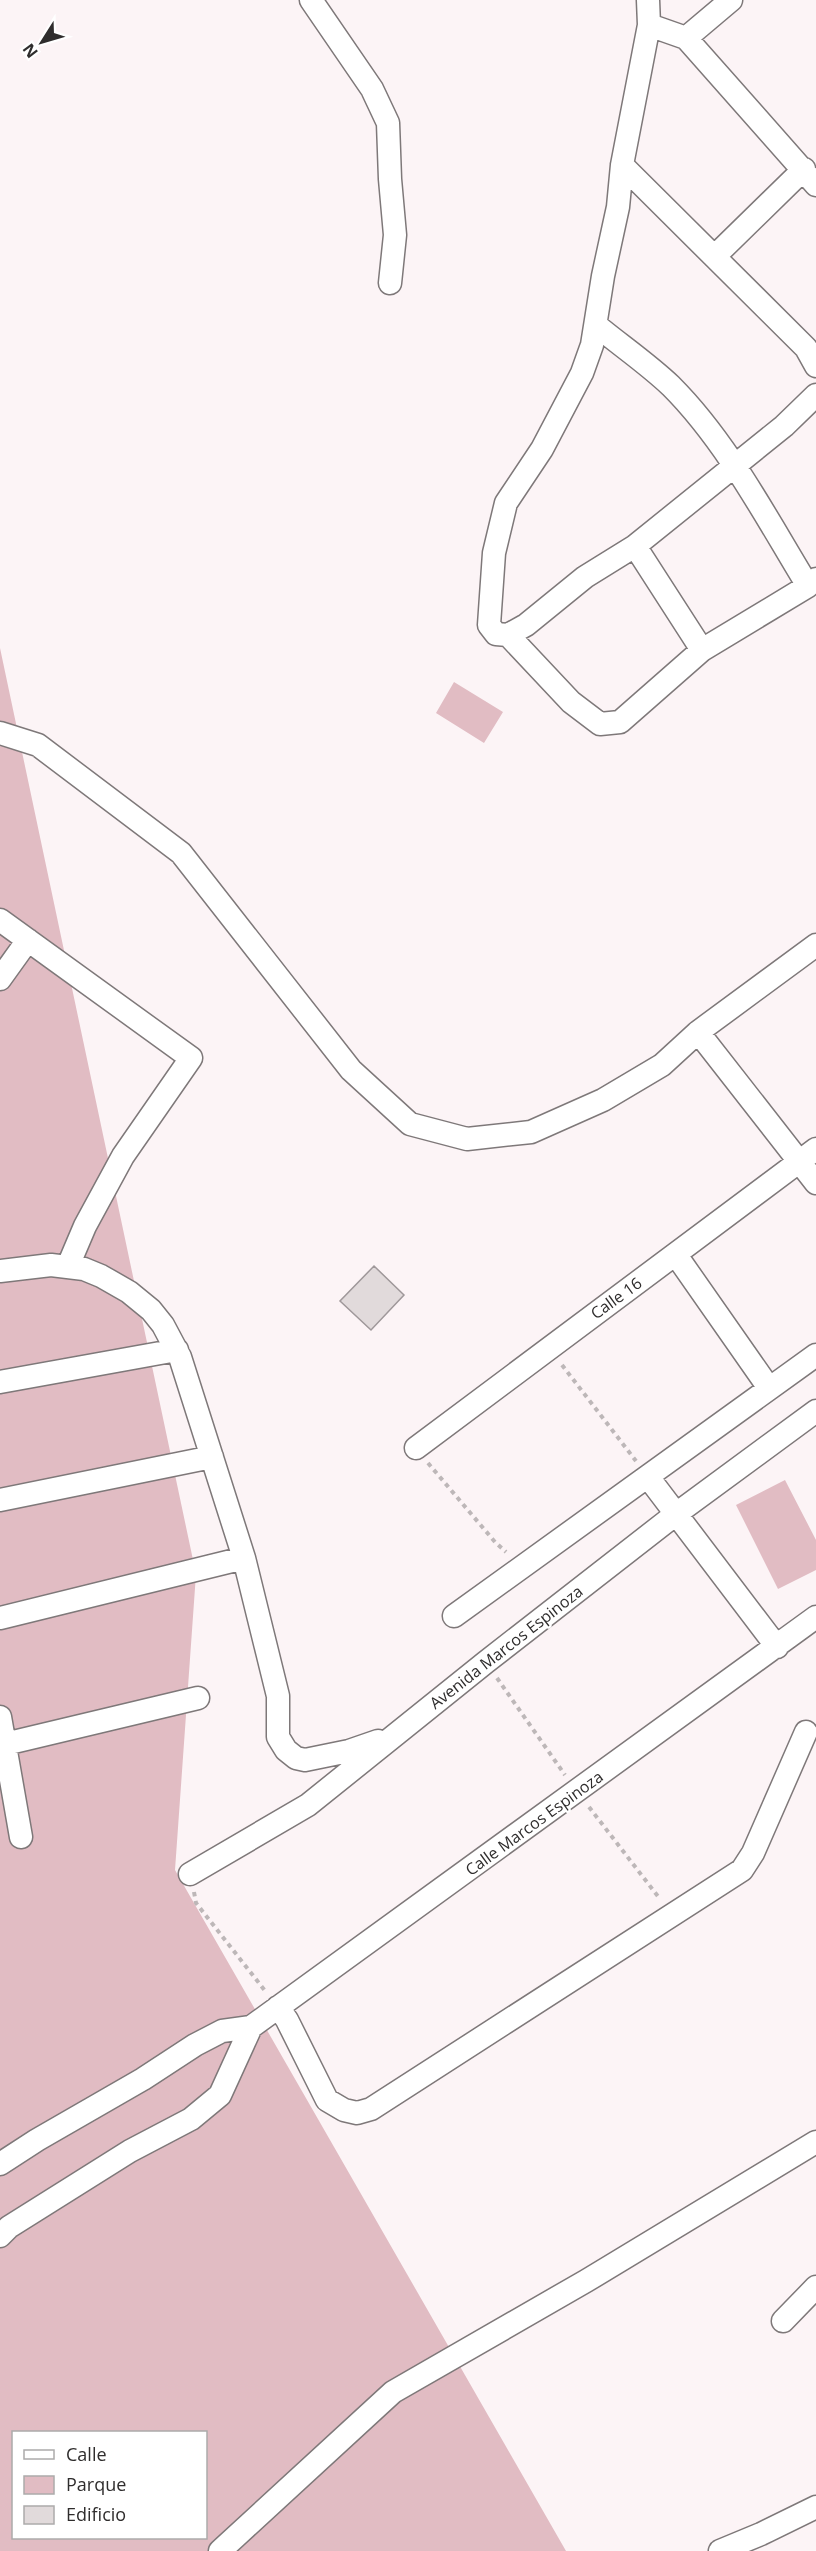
<svg xmlns="http://www.w3.org/2000/svg" width="816" height="2551" viewBox="0 0 816 2551" font-family="'Open Sans',sans-serif">
	<style>
		.green { fill: #e1bcc3; fill-rule: evenodd }
		.building { fill: #e1dadb; stroke: #9f989a; stroke-width: 1.5 }
		.lines { fill: none; stroke-linecap: round; stroke-linejoin: round }
		.minor-casing { stroke: #7e7879; stroke-width: 25 }
		.path { stroke: #bdb7b8; stroke-width: 4; stroke-dasharray: 4.5 4.5; stroke-linecap: butt }
		.minor { stroke: #fff; stroke-width: 22 }
		.labels { text-anchor: middle; dominant-baseline: central; stroke-width: 4.5; stroke-linejoin: round; paint-order: stroke }
		.street-label { font-size: 16px; fill: #2f2d2d; stroke: #fff }
	</style>
	<rect width="100%" height="100%" fill="#fcf4f6"/>
	<path class="green" d="M0,648L196,1574L175,1870L566,2551H0ZM14,2432H206V2538H14Z
		M454,682L503,712L484,743L436,713Z
		M785,1480L816,1540V1570L778,1589L736,1505Z"/>
	<path class="building" d="M374,1266L404,1295L371,1330L340,1301Z"/>
	<g class="lines">
		<g class="minor-casing">
			<path id="minor" d="M311,0L372,89L388,123L390,179L395,235L390,283
				M648,0L649,25L622,165L618,207L603,276L592,345L582,373L542,449L506,503L494,553L489,625L496,634L508,635L526,625L585,577L635,546L784,426L816,395
				M649,25L686,38L816,185
				M686,38L731,0
				M622,165L806,348L816,366
				M715,256L804,169
				M596,325C620,345 648,364 671,386C727,442 767,519 808,586
				M635,546L702,650
				M508,635L571,702L600,724L620,722L702,650L808,586L816,579
				M0,733L38,745L181,853L351,1070L410,1124L467,1139L531,1132L603,1100L662,1065L698,1032L816,945
				M0,920L191,1058L123,1156L85,1226L68,1266
				M0,979L28,940
				M698,1032L816,1183
				M676,1255L769,1388
				M0,1271L51,1265L84,1269L101,1276L129,1292L151,1310L163,1325L180,1357L244,1558L278,1696V1737L286,1750L296,1758L305,1760L349,1751L378,1741
				M0,1382L177,1350
				M416,1448L816,1149
				M648,1477L777,1647
				M0,1500L212,1457
				M454,1616L816,1355
				M0,1618L244,1558
				M0,1717L21,1837
				M5,1744L198,1698
				M190,1874L308,1805L486,1662L676,1514L816,1411
				M278,2007L287,2020L327,2100L344,2110L357,2113L371,2109L742,1870L753,1853L806,1732
				M0,2164L37,2140L143,2079L195,2045L222,2031L251,2027
				M0,2236L9,2227L130,2151L191,2119L220,2095L251,2027L816,1617
				M783,2321L816,2287
				M220,2551L393,2392L586,2281L816,2142
				M720,2551L761,2534L816,2507"/>
		</g>
		<path class="path" d="M562,1365L636,1461
			M428,1463L495,1542L506,1552
			M497,1678L565,1775
			M589,1807L660,1899
			M194,1892L196,1903L266,1992"/>
		<use href="#minor" class="minor"/>
	</g>
	<g class="labels">
		<g class="street-label">
			<text transform="translate(616 1298) rotate(-36)">Calle 16</text>
			<text transform="translate(506 1647) rotate(-38)">Avenida Marcos Espinoza</text>
			<text transform="translate(534 1823) rotate(-36)">Calle Marcos Espinoza</text>
		</g>
	</g>
	<rect x="12" y="2431" width="195" height="108" fill="#ffffff" stroke="#acabab" stroke-width="1.5"/>
	<rect x="24" y="2450" width="30" height="9" fill="#ffffff" stroke="#acabab" stroke-width="1.5"/>
	<text x="66" y="2461" font-size="18" fill="#2f2d2d">Calle</text>
	<rect x="24" y="2476" width="30" height="18" fill="#e1bcc3" stroke="#acabab" stroke-width="1.5"/>
	<text x="66" y="2491" font-size="18" fill="#2f2d2d">Parque</text>
	<rect x="24" y="2506" width="30" height="18" fill="#e1dadb" stroke="#acabab" stroke-width="1.5"/>
	<text x="66" y="2521" font-size="18" fill="#2f2d2d">Edificio</text>
	<g transform="translate(42 42) rotate(233)" stroke="#ffffff" stroke-width="4.5" paint-order="stroke">
	<path d="M0-4.5L10 22L0 15L-10 22Z" fill="#2f2d2d"/>
	<text y="-9" font-size="16" font-weight="bold" text-anchor="middle" fill="#2f2d2d">N</text>
	</g>
</svg>
